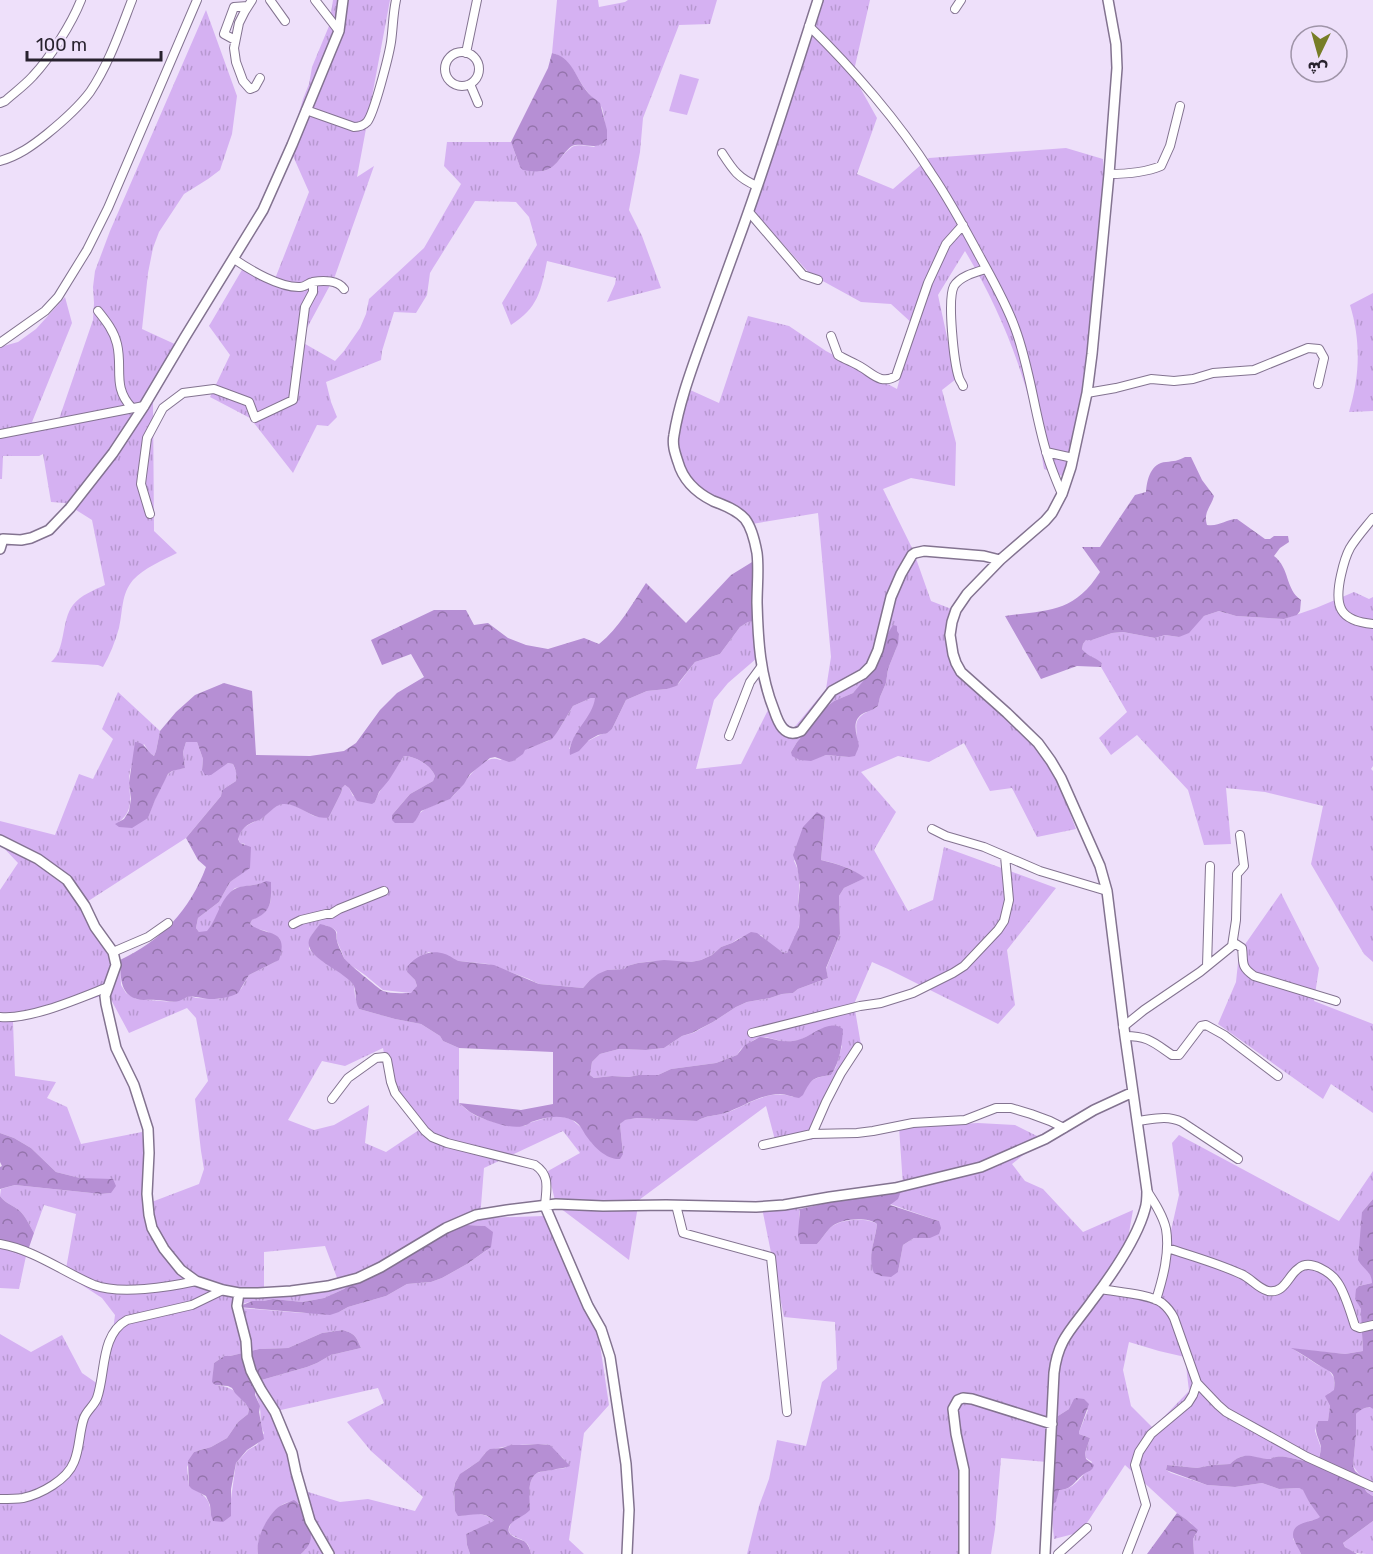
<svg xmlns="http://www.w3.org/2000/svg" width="1373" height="1554" viewBox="0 0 1373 1554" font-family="Rubik,Vazirmatn,sans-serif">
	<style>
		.grass { fill: url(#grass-tufts); fill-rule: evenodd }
		.forest { fill: url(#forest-crowns) }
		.pitch { fill: #d5b1f2 }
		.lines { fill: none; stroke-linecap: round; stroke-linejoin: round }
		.minor-casing { stroke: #837390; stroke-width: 10 }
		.tertiary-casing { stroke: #837390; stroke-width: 12 }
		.minor { stroke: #fff; stroke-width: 8 }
		.tertiary { stroke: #fff; stroke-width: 9 }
	</style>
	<defs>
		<pattern id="grass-tufts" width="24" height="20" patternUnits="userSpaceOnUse" patternTransform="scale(1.5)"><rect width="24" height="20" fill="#d5b1f2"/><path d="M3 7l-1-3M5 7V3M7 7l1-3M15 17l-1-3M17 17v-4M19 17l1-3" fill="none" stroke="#b798d0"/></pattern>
		<pattern id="forest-crowns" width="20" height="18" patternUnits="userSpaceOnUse" patternTransform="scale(1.5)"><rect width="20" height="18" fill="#b68fd4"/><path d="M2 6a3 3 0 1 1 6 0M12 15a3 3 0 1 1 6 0" fill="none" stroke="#9474ac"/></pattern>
	</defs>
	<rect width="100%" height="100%" fill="#eee0fa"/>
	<path class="grass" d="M333,0H390L357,177L374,166L335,276L300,341L335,361L344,351L360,328L366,314L369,299L424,248L461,184L444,166L447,142H511L520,167C545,176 550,171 566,152C569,150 571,147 574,146C579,144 588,146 594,147L606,136C607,133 603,110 602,108C599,102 590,96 586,90C576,77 570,57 552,53L557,0H598L599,7L625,2L628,0H717L710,24L679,25L643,118L640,152L629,210L642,236L661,288L607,302L615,284L616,278L547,261C541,291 538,308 511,325L502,303L537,245L529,217L516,202L475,201L433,268L430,273L427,295L416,313L394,312L382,351L381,360L326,382L331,402L337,417L328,426L317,425L293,473L250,418L210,397L230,355L209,326L246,263L273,284L309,192L289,147L303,99L309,84L312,67L329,26Z
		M813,0H870L853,75L877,118L857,174L893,189L929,158L1066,148L1103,159L1106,216L1083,402L1070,479L1044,469C1032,391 1006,319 965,251L938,295L956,379L942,390L956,443L955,486L911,478L883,489L913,550L931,601L954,610C951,636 954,651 967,674L1049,758L1076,829L1037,837L1012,788L990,791L964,743L929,762L898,756L861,772L896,812L874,850L908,911L933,900L944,847L1056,888L1007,950L1015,1005L998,1024L888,969L872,962L854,1004L861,1045L839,1077L812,1140H775L766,1106L639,1200L629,1260L556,1205L548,1171L580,1153L563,1131L484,1168L480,1218L544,1216L599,1338L609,1405L584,1433L569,1540L584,1554H531C530,1549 529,1544 524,1541C518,1537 505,1536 510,1526C512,1520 525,1510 530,1505C527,1497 529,1477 537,1473C538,1472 562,1468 566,1468L563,1458L556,1453L550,1445C537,1443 495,1445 485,1453C483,1456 482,1459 479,1461C470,1468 460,1471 455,1483C453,1488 455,1504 455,1511L462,1516C473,1512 487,1513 495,1522L466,1534L467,1545L470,1554H301L306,1549L304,1512L299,1503C295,1503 292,1501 289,1502C272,1505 255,1538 258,1554H0V1334L31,1352L62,1335L82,1373L98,1384L112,1338L115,1315L102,1298L65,1274L76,1214L44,1205L34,1233C30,1226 26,1217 20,1211C13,1205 6,1204 0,1196L1,1189L15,1185L101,1194L111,1193L92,1180L80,1178L56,1172L31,1148L14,1138L0,1133V890L18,863L0,844V821L55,835L79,774L93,779L113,739L102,729L118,692L160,731L156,751L154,756L149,752L144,744C139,753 132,762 130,771C126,791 138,807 119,822L148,818C151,809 163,777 171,772C174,769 181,769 185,768L183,752L186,742H197L203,759L202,770L224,765L228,763L233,764L237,774L236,781L222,790L221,796L186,838L79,907L120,960L121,985L126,993L136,999L173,1002L190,996L196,998L219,999L241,989L249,975L275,962C282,957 281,947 280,939L266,931L254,928L250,924L252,920C271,910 273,903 270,882L235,888C221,899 218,919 207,932H199L196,928L198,918L219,902L230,882L238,876L245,844L240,843L238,838C242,827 248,825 258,820C266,816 271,809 278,805C290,800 304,811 314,816C318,817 325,817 329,817L341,793L342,788L345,785L349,788L353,796L375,802C381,785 395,772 404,756C415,756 431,765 435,776L433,781L410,794L392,815L416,820C421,804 443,806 454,795C464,784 483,752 500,760L533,746L548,741L558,731L573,706L591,698H596C592,718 576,731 569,749C584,744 597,736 612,729L626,700L647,691L667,689L679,683L695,662L720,654L740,627L748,622L757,621V658L728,683L714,700L696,769L741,764L769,708L793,729L826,689L831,657L818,513L752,524L695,489L673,445L688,389L719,403L748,316L789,326L826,351L897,389L914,325L891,304L861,302L810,274L754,212L805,38ZM899,634L896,649L888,669L886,683L880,697L878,706C873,710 865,712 861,716C853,723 858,730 856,739C854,745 851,751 849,757L826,755L817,758L791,752L797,742L815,721L821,711L834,701L853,693L862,684ZM825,817L821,860C836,863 852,868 864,878L844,888L839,896L840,934L826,969L828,978L798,989L793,993L782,994L770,998L747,1002L736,1007L713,1022L693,1033L682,1036L664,1048L646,1050L619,1049L600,1054L592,1062L590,1075L594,1078L612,1076L629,1077L638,1075H658L671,1069L716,1063L737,1055L741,1049L755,1039L766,1037L785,1042L800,1040L824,1028L842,1046L836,1067L831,1075C820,1077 808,1078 805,1091L793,1097C768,1088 747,1106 725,1113C716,1116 706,1115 697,1121L637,1118L624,1120L620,1124L623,1154L592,1143L583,1129L571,1119L556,1115L529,1123L525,1126L505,1125L490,1121L476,1116L467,1110L459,1103V1048L443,1041L440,1036L421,1024L395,1019L359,1009L355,996L354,986L347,977L320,959L309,949C310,936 312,930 325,925L334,929L337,932V941L345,960L349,964L365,975L383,990L411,993L414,991L417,986L415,980L407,972L419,957L429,952L459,961L488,964L529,979L539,984L583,988L590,980L607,970L624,969L627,966L638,963L654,961L691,962L701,960L712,955L721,947L732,943L736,940L742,937L761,935C767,942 778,952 787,953C793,943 800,929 800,917C800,912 798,908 798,903C799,888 802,876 794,861ZM108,994L129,1033L187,1008L196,1018L208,1081L195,1099L201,1151L204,1169L199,1184L149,1203L142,1132L81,1144L67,1107L47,1098L56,1082L15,1076L13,1022ZM383,1048L389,1081L425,1126L386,1152L365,1143L369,1105L334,1125L314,1130L288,1120L322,1061L345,1066ZM467,1225L485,1226L487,1250L467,1264L442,1278L431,1282L407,1284L386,1296L348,1307L339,1312L302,1313L242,1308V1304L252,1301H263L273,1299L303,1302L324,1298L344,1289L357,1279L446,1232C455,1231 459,1226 467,1225ZM325,1246L339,1283L306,1295L264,1297V1252ZM343,1330C355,1334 356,1336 361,1348L331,1355L317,1363L307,1367L258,1381L255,1384C254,1393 257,1396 259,1404C262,1413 259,1424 264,1433L257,1445L248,1450L236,1463L231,1499L211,1515C210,1497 204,1495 189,1486L187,1467L194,1452L211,1447L227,1438L238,1422L248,1414L249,1409C239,1393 234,1387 215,1385L213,1382L214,1363L224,1356H230L259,1349L288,1348L322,1333ZM378,1388L384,1403L347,1422L371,1451L423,1497L415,1511L368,1499L340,1502L305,1491L272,1412Z
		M206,10L237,96L232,134L220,170L208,179L184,194L159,232L153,248L148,273L142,329L179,346L153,399L154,531L177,553C163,560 144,568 133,580C121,594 123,611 119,628C115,642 110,655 103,667L98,665L51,662C66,650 61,620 73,605C81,595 94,590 105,585L92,520L65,503L51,502L43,454L39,456H3L2,479H0V347L18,342L36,329L65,297L72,323L32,422H58L93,320L94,303L93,287L95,271L110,231Z
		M1373,293V411L1349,412C1360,376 1361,341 1350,305Z
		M1354,592L1369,599L1373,597V766L1371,769L1373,771V962L1364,954L1311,864L1323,806L1265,792L1226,788L1231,844L1204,845L1188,790L1137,735L1111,755L1099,738L1127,712L1101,667L1102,663C1095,658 1087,656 1082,649L1083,644L1086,640H1092L1112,633L1123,632L1155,638L1165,635L1179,637L1204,616L1219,611L1236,616L1284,619L1316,608Z
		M1281,893L1319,968L1314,1001L1373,1024V1113L1331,1084L1323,1099L1218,1024L1236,982L1239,953Z
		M978,1123L1015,1125L1043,1139L1012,1164L1025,1181L1043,1189L1083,1232L1133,1210L1126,1250L1105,1287L1156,1297L1179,1195L1172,1143L1179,1135L1339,1221L1373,1171V1199L1362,1212L1369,1273L1372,1278V1283L1359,1286L1355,1298L1361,1309L1363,1351L1345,1354L1293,1349L1318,1365L1328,1369L1334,1378V1391L1329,1393L1327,1400L1330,1406L1328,1422L1318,1421L1315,1431L1321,1448L1319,1458C1309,1464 1302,1460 1291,1458C1287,1457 1280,1456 1276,1457C1267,1458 1277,1459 1267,1459C1251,1458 1243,1451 1230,1464L1212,1465L1197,1468L1167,1465L1166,1470L1171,1473L1207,1485L1235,1487L1262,1483L1279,1489L1299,1488L1304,1490L1309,1502L1321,1517L1316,1520L1309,1521L1293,1539L1299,1548L1301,1554H1194L1193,1539L1196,1534L1191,1523L1177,1513L1125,1465L1081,1532L1054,1539L1051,1505L1057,1499V1491L1059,1490C1075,1490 1084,1474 1092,1462L1086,1458L1085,1453L1090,1438L1079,1434V1432L1088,1410L1069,1409L1058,1416L1055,1435L1047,1462L1001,1458L995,1529L991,1554H747L759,1506L769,1479L777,1440L806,1446L822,1382L837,1369L835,1322L784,1317L762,1208L800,1209L799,1215L800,1244H817C822,1239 825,1233 830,1228C840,1219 866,1217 877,1224C875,1241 867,1256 875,1273L898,1272L903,1245L914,1238H930L939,1221L890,1204L903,1186L899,1127ZM1129,1342L1159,1351L1185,1357L1189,1391L1153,1428L1131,1406L1123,1370Z
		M0,1244C8,1250 16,1255 26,1256L19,1289L0,1288Z
		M1371,1407L1373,1409V1496C1361,1489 1365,1484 1359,1474C1357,1471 1355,1469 1353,1466L1356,1435V1414L1360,1409Z
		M1373,1521V1554C1362,1554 1348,1554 1343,1543Z"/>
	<path class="forest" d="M552,53C571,57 575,75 585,89C589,95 594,98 600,103L607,130V140C594,151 589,143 575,145C564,147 559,169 542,171C537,172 529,171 523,170L520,167L511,142L548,68Z
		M1185,457H1191L1202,480L1214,496C1211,507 1203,512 1207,525C1219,527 1226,519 1237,519L1265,539H1270L1274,536H1288L1289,542L1280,548L1274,556C1290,568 1285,589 1301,600L1300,611L1297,615L1284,619L1236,616L1219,611L1204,616L1189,633L1179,637L1165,635L1155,638L1123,632L1112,633L1092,640H1086L1083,644L1082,649C1087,656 1095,657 1102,663L1101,667L1077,666L1041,679L1005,616C1048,610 1074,613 1100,572L1082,547H1100L1135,495L1146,492C1147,479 1151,463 1166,462C1174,461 1178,461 1185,457Z
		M757,559V621L748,622L740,627L720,654L695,662L676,686L667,689L647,691L626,700L612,729L607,733L598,735L589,740L579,751L570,755C567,736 593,718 595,698H591L573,706L558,731L552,739L525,750L523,754L513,761L509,762L495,757L490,758L470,774L464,784L450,799L421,811L416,820L413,823H395L392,820V815L410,794L433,781L435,776C431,765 415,756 404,756L389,780L379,792L375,802L372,804L357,801L349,788L345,785L342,788L341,793L329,817C314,822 300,803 283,804C274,805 267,816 259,820C248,824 242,827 238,839L240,843L251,847L250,868L230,882L219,902L198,918L196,928L199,932L207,931C217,920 220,899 233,890C242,884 256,887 266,881L271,882C271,901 273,912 252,920L250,924C265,937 290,927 279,960L249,975L238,993C231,997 219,999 211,999C205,999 191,995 187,997C185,998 182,1000 179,1001C172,1003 164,1000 156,1000C149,999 143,1001 137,999C119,994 121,975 120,960C161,941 190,910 206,867L198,860L186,838L221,796L222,790L236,781C237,774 236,770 233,764L228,763L211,775H205L202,770L203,759L197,742H186L183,752L185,768L172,771L168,774L155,800L148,818L132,828L119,827L115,824L124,819L129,811L131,799L129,783L135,742C145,742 146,751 154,756L156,751L160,731L176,712L195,695L224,683L252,691L256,755L310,756L344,751L356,743L380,710L397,693L424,677L411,654L382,665L371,640L434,610H466L474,625L488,623L508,638L526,645L548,649L584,638L599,644C619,628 632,604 646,583L686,623L731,575Z
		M893,625L897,626V631L899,634L898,644L888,669L886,683L880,697L878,706C873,710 869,711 864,713C850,720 857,735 859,746L855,756L849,757L826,755L811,761L800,760L792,756L791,752L797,742L815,721L821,711L834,701L853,693L871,672L885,638Z
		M817,812L825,817L821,860C837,864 852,868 865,878L844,888L839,896L840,934L826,968L828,978L798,989L793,993L782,994L770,998L747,1002L736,1007L713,1022L692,1033L682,1036L664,1048L646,1050L619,1049L600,1054L592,1062L590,1075L594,1078L612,1076L629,1077L638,1075H658L671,1069L716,1063L737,1055L745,1045L760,1037C775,1038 783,1044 798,1040C813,1036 829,1018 843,1029C842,1045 840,1062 831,1075C812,1078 812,1078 803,1095L799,1098C792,1097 786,1094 780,1094C760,1094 743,1107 725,1113C716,1116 706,1115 697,1121L637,1118L625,1120L620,1124L623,1154L620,1159C607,1160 594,1147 587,1137C582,1130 580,1123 572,1120C559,1114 545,1117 531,1122C530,1123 525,1126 523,1126C510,1130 481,1119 470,1112C466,1109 463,1106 459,1103L521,1110L553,1104V1052L459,1048L443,1041L440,1036L421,1024L395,1019L359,1009C354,1000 357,993 354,986C346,971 304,958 309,940C311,935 316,929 320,924C325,925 334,927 336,932C337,935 336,938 337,941C338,946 342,953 344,958C346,962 378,988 383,991C390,994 403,993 411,993L417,986L415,980L407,972L408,966C417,955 431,949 445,954C451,956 453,959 459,961L494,965L539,984L583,988L590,980L598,974L607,970L624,969L627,966L638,963L664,960L691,962L701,960L712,955L721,947L732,943L751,932L757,933L782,952L787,953L799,927L800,916L798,906L800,885L797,866L793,855L803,827Z
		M0,1133L14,1138L31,1148L56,1172L80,1178L113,1179L116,1186L111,1193L101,1194L15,1185L0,1189V1167L2,1166L0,1162Z
		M903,1186L898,1199L890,1205L939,1221L941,1228L939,1234L930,1238H914L903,1245L898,1272L891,1277L881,1276L874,1273C867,1256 875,1242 877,1224C866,1216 839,1219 830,1228C825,1233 822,1239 817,1244H800L798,1234L800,1209Z
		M0,1196C6,1204 13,1205 20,1211C26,1217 30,1226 34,1233L26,1256C17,1255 8,1250 0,1244Z
		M1373,1199V1409L1370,1407C1364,1408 1361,1409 1356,1414V1435L1353,1466L1355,1471L1362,1477C1365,1487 1362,1490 1373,1496V1521L1343,1543L1345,1547L1357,1554H1301C1299,1548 1293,1541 1293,1535C1293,1521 1312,1523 1320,1517L1309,1502L1303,1490L1299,1488L1279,1489L1262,1483L1235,1487L1207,1485L1166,1470L1167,1465L1197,1468L1212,1465L1230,1464C1244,1451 1251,1457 1267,1459C1276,1459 1267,1458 1276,1457C1280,1456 1287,1457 1291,1458C1302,1460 1309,1464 1319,1458C1320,1455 1321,1449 1321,1447C1319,1437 1313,1432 1318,1421H1328L1330,1406L1325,1396L1334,1390C1336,1370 1331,1373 1317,1364C1309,1359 1301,1353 1291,1348L1345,1354L1363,1351L1361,1315V1309L1355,1299L1356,1289L1359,1286L1372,1283C1372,1272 1363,1269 1358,1260L1362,1212Z
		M467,1225L485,1226L493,1232L491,1247L467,1264L442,1278L431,1282L407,1284L386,1296L348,1307L339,1312L330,1315L238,1307L252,1301H263L273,1299L303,1302L324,1298L344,1289L357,1279L446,1232C455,1231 459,1226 467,1225Z
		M343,1330C355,1334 356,1336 361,1348L331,1355L317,1363L307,1367L258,1381L255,1384V1395L260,1406L259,1412L264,1439L247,1450L236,1463L231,1489V1516L223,1522L213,1521L211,1515L210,1505L206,1496L192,1489L189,1486L188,1461L194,1452L211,1447L227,1438L238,1422L248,1414L249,1409L245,1403L235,1393L232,1388L228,1386L215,1385L212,1382L214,1363L224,1356H230L259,1349L288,1348L322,1333Z
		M1076,1398L1084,1399L1089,1404L1079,1432V1434L1090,1438L1085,1453L1086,1459L1094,1465C1092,1472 1089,1470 1084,1474C1074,1481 1072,1490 1059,1490L1056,1502L1051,1505L1057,1422L1058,1416L1069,1409L1074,1399Z
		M538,1444L550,1445L570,1466C565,1468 561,1468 556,1469C551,1471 540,1471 537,1473C526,1480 530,1500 530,1510C525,1516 514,1519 510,1525C504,1536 518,1538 524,1541C528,1544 530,1549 531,1554H470L467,1545L466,1534L494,1521C484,1510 471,1516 458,1516L455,1511L454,1489L455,1483L460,1474L479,1461L486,1452L490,1449L502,1448L511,1445H522Z
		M294,1500C305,1507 314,1529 310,1542C308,1547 305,1550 301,1554H258C255,1539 268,1514 280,1506C284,1504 289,1502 294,1500Z
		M1177,1513L1187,1520L1198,1530L1193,1539L1194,1554H1147Z"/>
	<path class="pitch" d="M680,74L699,79L687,115L669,111Z"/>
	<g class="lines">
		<g class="minor-casing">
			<path id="minor" d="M252,0L245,11L239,23L234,48L236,62L243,81L250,89L255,87L260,78
				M270,0L285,21
				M315,0L339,31
				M955,9L961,0
				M809,26C852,68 899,122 931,173C949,199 964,227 979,255C992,279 1006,303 1015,328C1030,368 1034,411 1046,451C1050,466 1056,480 1062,494
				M235,40L224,34L234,7L248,6
				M445 69a17 17 0 1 1 34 0a17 17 0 1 1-34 0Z
				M466,53L477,0
				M470,84L478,103
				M0,103L5,101C14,93 25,85 33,76C50,58 72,23 81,0
				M306,110L354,127C359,127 363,126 367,122C374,114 389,55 391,42C393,28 393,14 396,0
				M722,153C733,170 738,178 757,186
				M0,161C18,156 32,146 47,134C63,121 78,108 90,92C109,64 120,31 132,0
				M1109,174C1127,174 1144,173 1161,166L1170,146L1180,106
				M749,212L803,275L818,280
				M234,259C250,270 280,288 300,287C305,287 308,283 313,282C323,280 338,280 344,289
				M98,311C106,321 114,331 117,344C123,369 112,387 132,408
				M831,336L838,355C846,360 853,362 861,367C873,374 881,385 896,376L928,283L946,244L963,225
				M0,343L45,311L58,297L87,250L108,208L197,0
				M963,386C962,383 960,381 959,378C954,363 947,299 954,286C960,276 976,272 986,269
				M1087,393L1116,388L1151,379L1174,381L1193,379L1213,373L1254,370L1308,348L1319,349L1324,358L1318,384
				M0,434L144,406
				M1046,452L1073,458
				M150,514L141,484L142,476L147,438L163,408L183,393L214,389L249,402L255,418L293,400L305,307L313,292V282
				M1373,518C1365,528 1356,538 1350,548C1345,557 1343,566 1341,575C1334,606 1339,621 1373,624
				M729,736L750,682L761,667
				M932,829L946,836L984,847L1040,871L1107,891
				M293,924L301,920L326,914H331L339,909L384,891
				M1232,946L1236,920L1237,874L1244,866L1240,835
				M113,952L148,937L168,923
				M1207,966L1210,866
				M0,1017C30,1020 80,998 108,987
				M1123,1027L1144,1010L1200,972L1232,946L1236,944L1242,948C1244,963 1240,966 1254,976L1336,1001
				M752,1033L860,1006L881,1003L913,993L953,973L964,966L998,930L1004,921L1009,900L1005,856
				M1125,1036C1148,1036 1153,1042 1172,1055H1179L1201,1026L1206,1025L1224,1035L1278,1076
				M858,1047L841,1073L826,1102L812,1134L857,1133L873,1131L913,1123L965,1120L996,1108H1011L1031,1114L1050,1121L1064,1128
				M332,1099L348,1078L376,1058L385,1057L387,1060L391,1082L395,1093L425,1131L432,1137L447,1143L535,1165C551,1176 546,1189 545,1206
				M1138,1121C1154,1119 1167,1115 1182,1122L1238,1159
				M763,1145L812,1134
				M1147,1191C1154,1202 1163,1215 1166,1229C1170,1252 1163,1278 1156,1300
				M676,1205L683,1233L771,1257L787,1412
				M0,1244C35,1250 63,1272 94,1285C120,1295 169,1287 196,1281
				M1167,1248C1192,1256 1217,1263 1241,1274C1251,1278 1257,1288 1268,1291C1285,1294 1288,1275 1299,1268C1310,1259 1331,1272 1338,1283C1345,1293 1351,1314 1355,1326L1360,1328L1373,1325
				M1101,1289C1117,1292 1150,1294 1162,1303C1167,1307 1171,1312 1174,1318L1197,1383L1218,1405L1226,1412L1307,1457L1373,1487
				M0,1499C8,1499 16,1499 23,1498C41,1494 67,1480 74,1462C80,1448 79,1432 84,1418C87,1410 94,1406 97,1398C106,1373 100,1335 127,1320L192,1305L223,1290
				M1058,1554L1087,1528
				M1127,1554L1146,1505L1135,1465L1139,1452L1151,1434L1188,1403L1193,1395L1197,1383"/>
		</g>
		<g class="tertiary-casing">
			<path id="tertiary" d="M818,0C792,81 767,162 738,241C726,274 714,307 702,340C691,371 679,403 674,435C672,445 675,453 678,462C683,480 697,493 713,501C724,505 737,510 745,519C752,528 755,542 757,553C759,569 757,586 757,603C758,640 760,675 774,710C778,722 784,739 801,731L832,691L863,674L871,666L878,650L891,597L901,574L912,555L915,553L924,551L984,556L1000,560
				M0,549L3,539L21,540L31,538L49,530L70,508L113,453L144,406L185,337L263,210L292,145L339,31L343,0
				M0,840L38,859L67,880L85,906L95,927L113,952L116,965L105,996L106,1004L116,1048L134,1085L148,1129L149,1153L147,1194L149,1215L152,1228L164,1249L181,1270L196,1281L223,1290L239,1293H258L291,1291L328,1286L358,1278L381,1267L446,1228L476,1215L507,1210L556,1204L603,1206L666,1205L756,1207L784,1205L830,1197L895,1188L981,1167L1045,1139L1094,1110L1133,1092
				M545,1206L588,1306L601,1329L610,1357L626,1464L629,1510L627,1554
				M239,1293L237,1306L246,1341L247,1357L251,1371L261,1390L275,1412L292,1453L296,1472L310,1521L329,1554
				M964,1554V1470L956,1434L953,1409L958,1400L963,1398L972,1399L1052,1424
				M1045,1554L1054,1373C1058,1338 1073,1328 1092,1301C1111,1276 1137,1239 1145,1209C1147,1203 1147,1197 1147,1191L1125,1036L1107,891L1100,866L1061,778L1051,761L1038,743L1007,713L961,672L956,663L953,654L950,635L952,622L956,610L967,594L1000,560L1045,521L1052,513L1062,494L1071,467L1087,393L1092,354L1109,174L1117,68L1116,44L1108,0"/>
		</g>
		<use href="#minor" class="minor"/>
		<use href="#tertiary" class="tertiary"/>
	</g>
	<g transform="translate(1319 54) rotate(185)"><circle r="28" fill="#eee0fa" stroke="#9f94a8" stroke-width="1.5"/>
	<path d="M0-4.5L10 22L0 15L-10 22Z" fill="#777d27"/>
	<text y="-9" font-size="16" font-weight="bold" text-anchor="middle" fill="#28222e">ش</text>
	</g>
	<path d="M27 51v9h134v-9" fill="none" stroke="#28222e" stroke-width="3"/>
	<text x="36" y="51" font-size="18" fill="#28222e" stroke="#eee0fa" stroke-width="4.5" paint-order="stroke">100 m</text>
</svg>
